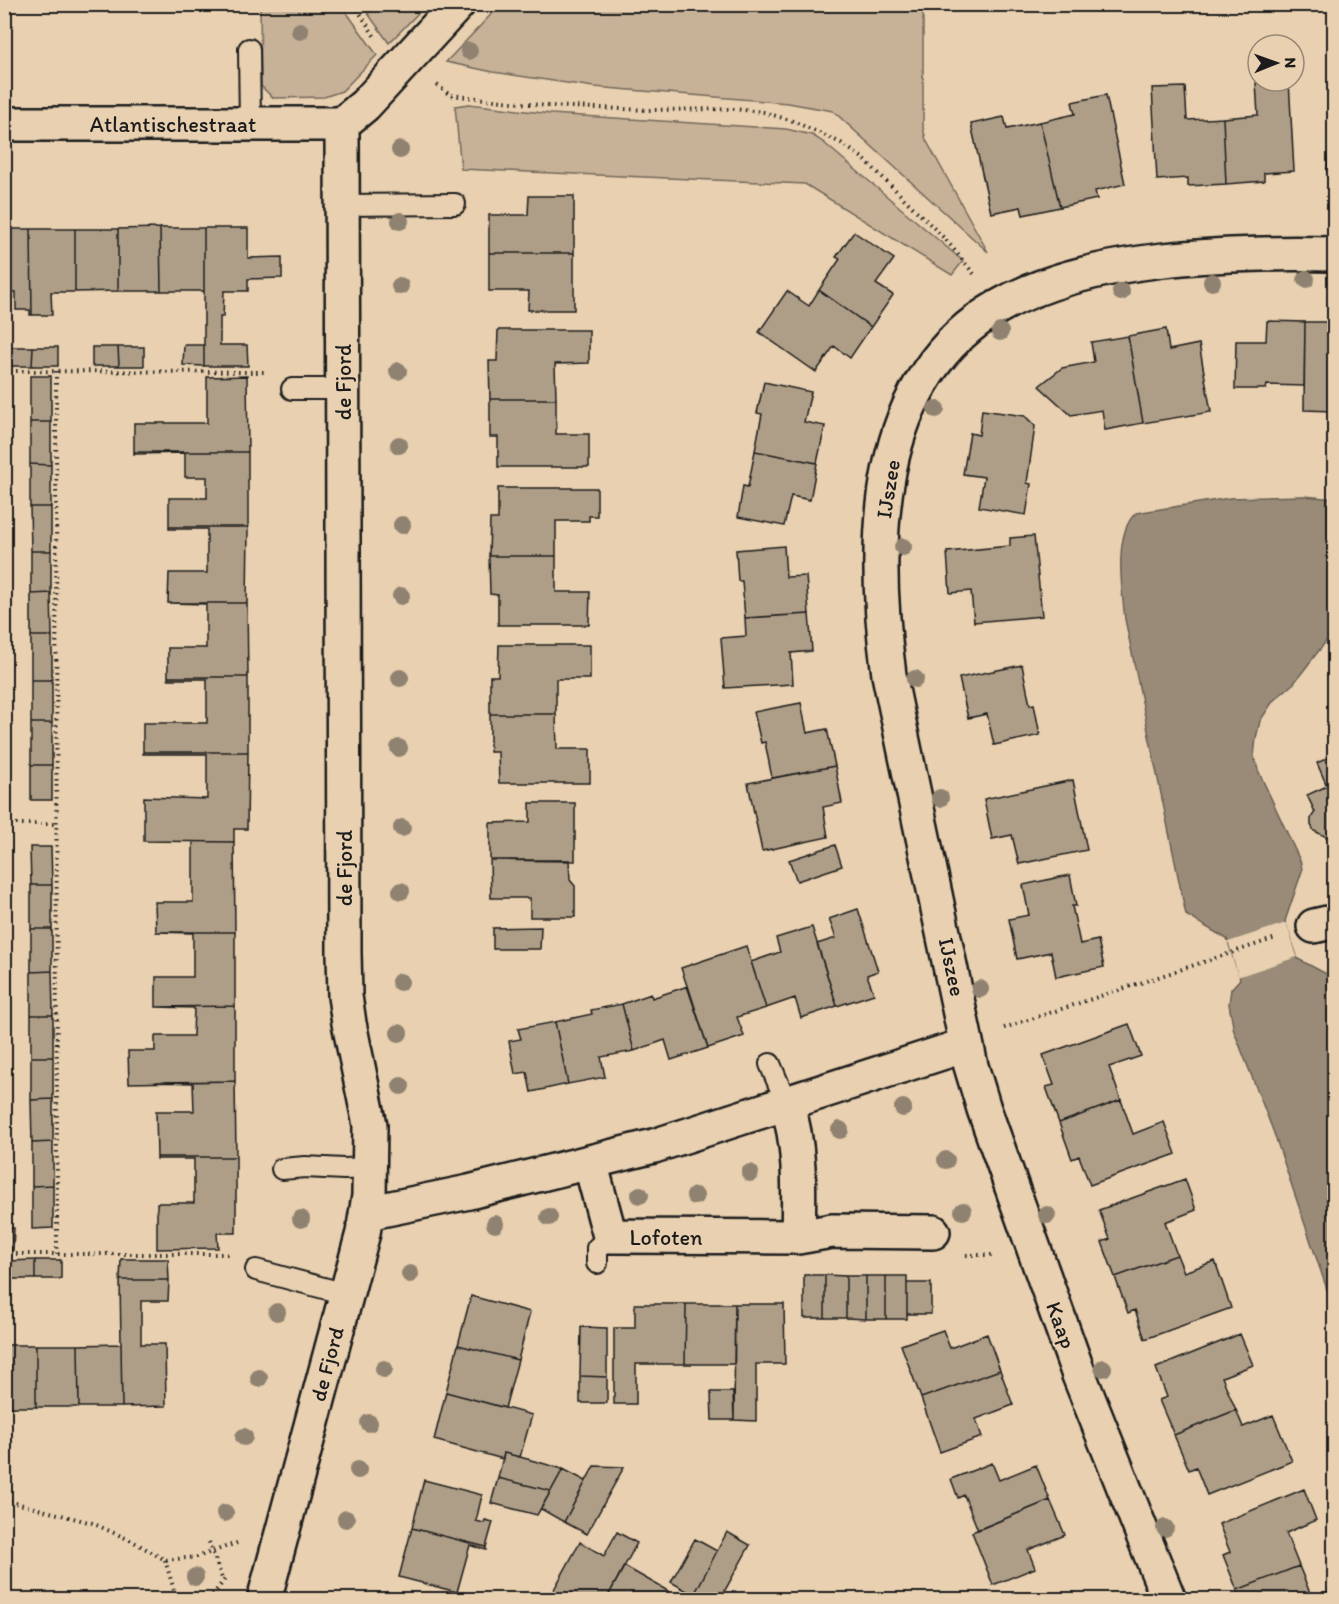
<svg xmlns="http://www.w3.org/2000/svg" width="1339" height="1604" viewBox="0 0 1339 1604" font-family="Itim,sans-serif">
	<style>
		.green { fill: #c7b298; stroke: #72675a; stroke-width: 1.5 }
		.water { fill: #9a8b78; stroke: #685f53; stroke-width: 1.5 }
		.pier { fill: #e8d0b0 }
		.building { fill: #af9e87; stroke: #1c1c1c; stroke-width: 1.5 }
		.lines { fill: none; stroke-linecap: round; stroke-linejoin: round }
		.lane-casing { stroke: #1c1c1c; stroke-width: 24 }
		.street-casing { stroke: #1c1c1c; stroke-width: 38 }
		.path { stroke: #1c1c1c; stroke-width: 4; stroke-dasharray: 1.5 4.5; stroke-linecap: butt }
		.lane { stroke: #e8d0b0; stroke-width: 20 }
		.street { stroke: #e8d0b0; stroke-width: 33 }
		.tree { fill: #8f8270 }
		.labels { text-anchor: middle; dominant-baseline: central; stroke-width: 4.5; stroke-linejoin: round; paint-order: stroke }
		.street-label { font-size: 22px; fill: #1c1c1c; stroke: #e8d0b0 }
	</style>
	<rect width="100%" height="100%" fill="#e8d0b0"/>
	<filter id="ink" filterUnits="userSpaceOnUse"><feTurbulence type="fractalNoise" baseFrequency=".0167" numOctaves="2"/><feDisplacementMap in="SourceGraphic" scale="12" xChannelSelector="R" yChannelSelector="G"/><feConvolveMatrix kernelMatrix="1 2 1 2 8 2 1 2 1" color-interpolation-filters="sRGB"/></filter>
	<g filter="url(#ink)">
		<path class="green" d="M501,4L923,5V128L926,140L988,252L833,111L788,103L594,87L493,72L446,62Z
			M260,5H343L347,13L377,55L342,91L324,97L273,98L261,86Z
			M362,5H426L389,43Z
			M469,104L551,114L786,129L812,135L823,142L963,261L952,275L805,184L461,169L455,106Z"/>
		<path class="water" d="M1304,496L1334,499V631L1294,683L1273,701L1260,721L1256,738L1254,756L1258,770L1301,863L1302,871L1285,921L1298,959L1334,978V1310L1274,1133L1234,1031L1229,1004L1231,989L1240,979L1227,939L1186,915L1125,619C1122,591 1113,533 1136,513L1230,498Z"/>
		<path class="pier" d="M1289,922L1287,925L1295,950L1297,956H1300L1237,977L1238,975L1229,944L1225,943Z"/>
		<path class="building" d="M1289,81L1294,171L1264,173V181L1226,184L1223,118L1258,115L1256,83Z
			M1185,87L1187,120L1223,118L1226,184L1188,186V178L1157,180L1152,88Z
			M1106,95L1125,184L1095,191L1097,199L1060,207L1040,122L1075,114L1072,102Z
			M1334,97V172H1327Z
			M1004,117L1007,129L1040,122L1060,207L1023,215L1021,207L991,213L971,124Z
			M529,196H574V253H489V215H528Z
			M160,228L161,291H118V229Z
			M160,228H204V291H161Z
			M204,228H248V258L282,257V278L248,279V291H224L223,317H220V345H247L248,366H204Z
			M4,229H31L32,315H30V310H16V292H4Z
			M31,229H75V292H51L52,315H32Z
			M75,229H118V291L75,292Z
			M854,232L894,259L876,284L893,295L871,327L819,290L840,259L836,257Z
			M489,253H574V310H528L529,291H489Z
			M819,290L871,327L850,358L834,346L816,372L759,332L787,291L809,306Z
			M1267,321L1305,322L1304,386L1267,385L1266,389H1235L1236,341H1266Z
			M1305,322H1334V411L1304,410Z
			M1166,329L1169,350L1199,344L1211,412L1143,423L1128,336Z
			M498,330H589V363L555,364L556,399H490L489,361H497Z
			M1128,336L1143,423L1105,430L1102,410L1071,415L1039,386L1062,368L1094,362L1091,342Z
			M184,345H204V366L183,365Z
			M6,347H33L32,366H6Z
			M33,347H58V366H32Z
			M92,347H118L119,366H92Z
			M118,347H144V366H119Z
			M30,376H51V422H30Z
			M247,376L248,452H134V423H207V377Z
			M764,382L811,392L804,422L825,426L817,463L755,451L762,414L757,413Z
			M490,399H556V434H589V467H498V437H490Z
			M982,410L1025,416L1035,426L1027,483L1031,484L1026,515L979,507L984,477L963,474L970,433L979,435Z
			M30,422H51V465L30,464Z
			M755,451L817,463L810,500L791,496L784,526L738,517L743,486L748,487Z
			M134,452H248V527H169V498H207V477H185V453L134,454Z
			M30,464L51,465V507H30Z
			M498,488H597V516H589V521H556V556H489L490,519H498Z
			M30,507H51V551H31Z
			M169,527H248L247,603H168L169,573H207V529H169Z
			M1034,536L1042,616L974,622L971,591L950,593L947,552L1010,546V538Z
			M784,546L786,577L806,576L809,614L745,618L742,581H738L736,550Z
			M31,551H51V593L31,594Z
			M489,556H556V592H590L589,625H498V595L490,594Z
			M51,593L52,636H31V594Z
			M168,603H247L248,677H168V648H206V604Z
			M809,614L812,651L791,653L793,684L725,688L721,638L746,636L745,618Z
			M31,636H52V680H31Z
			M499,645H590V679H556V714H490V676H498Z
			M1022,665L1030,705L1034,704L1040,735L994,745L987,714L968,718L959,678Z
			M168,677H248V752H143V723H207V679H168Z
			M31,680H52V723H31Z
			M801,703L807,733L827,729L835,766L772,778L765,742L761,743L754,712Z
			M490,714H556L557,749H590V783H499L498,752H490Z
			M31,723H52V765H31Z
			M143,752H248L247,829H234V842L144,841V797L207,799V754H143Z
			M1334,755V854L1327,837L1314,831L1311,825V818L1315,812L1307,795L1327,786L1317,763Z
			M31,765H52V800H31Z
			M835,766L842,803L823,807L828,837L762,851L748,783Z
			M1073,780L1087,850L1019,864L1012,835L992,839L984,799Z
			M530,803H575V861L490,860V823L530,822Z
			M193,842H234L235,932H156L155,902H193Z
			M835,845L842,866L797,881L789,860Z
			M30,847H51L52,885H31Z
			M490,860H569L570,880L575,886V917H530V898H491Z
			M1070,875L1076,906H1072L1080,944L1098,940L1104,967L1056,977L1051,952L1017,959L1009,919L1029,915L1023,885Z
			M31,885H52V929H31Z
			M858,909L878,971L867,975L874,994L837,1006L817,944L836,938L829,919Z
			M541,927L540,949H493V928Z
			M812,927L837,1006L801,1018L795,998L766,1008L751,962L780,952L776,938Z
			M31,929H52V971L31,972Z
			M156,932H235V1006L156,1007V977H193V933Z
			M746,946L766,1008L737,1017L744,1036L708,1048L681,968Z
			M52,971L53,1015H31V972Z
			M688,986L708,1048L671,1060L665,1040L634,1051L622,1004L651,994L652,998Z
			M622,1004L634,1051L601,1057L605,1077L568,1084L555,1022L592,1014L591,1010Z
			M235,1006V1081L129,1083L128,1051H155V1036H193L194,1008L156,1007Z
			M31,1015H53V1057H31Z
			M555,1022L568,1084L531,1092L527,1072L515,1074L509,1041L521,1039L518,1029Z
			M1129,1024L1141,1056L1109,1067L1121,1100L1059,1123L1046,1087L1054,1085L1043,1055Z
			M31,1057H53V1099L31,1100Z
			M235,1081L236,1157H157L156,1111H194L193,1083L156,1082Z
			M53,1099V1142L32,1143L31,1100Z
			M1121,1100L1133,1134L1164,1122L1176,1154L1090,1185L1079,1156L1072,1159L1059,1123Z
			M53,1142V1185L32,1186V1143Z
			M157,1157H236V1233H217L218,1248L157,1249V1203H194V1159H157Z
			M1185,1179L1196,1210L1165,1222L1177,1255L1115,1277L1102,1242L1110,1239L1099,1210Z
			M53,1185V1228L32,1229V1186Z
			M4,1228H14L13,1250H4Z
			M1177,1255L1184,1272L1215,1261L1231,1308L1145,1339L1135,1310L1128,1313L1115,1277Z
			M121,1259H168L169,1280H120Z
			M35,1260H61V1279H35Z
			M35,1260V1279H9L8,1261Z
			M804,1275H825V1318H804Z
			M825,1275L846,1276V1318H825Z
			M846,1276H866V1319L846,1318Z
			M866,1276H886V1319H866Z
			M886,1276H907V1319H886Z
			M120,1280H169L168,1301H141V1344H165L166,1406L122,1407Z
			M907,1283H931V1314H907Z
			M471,1296L530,1312L518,1360L458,1345Z
			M635,1304H686L685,1364H636V1404H614V1328H635Z
			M686,1304H735L734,1364H685Z
			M735,1304H784L785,1364H756V1421L734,1420Z
			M581,1327L607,1328V1377L580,1376Z
			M943,1330L950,1348L987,1334L1000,1370L921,1398L901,1345Z
			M1240,1334L1253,1365L1222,1377L1236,1410L1174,1435L1159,1400L1167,1397L1156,1368Z
			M121,1344L122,1407H79L78,1345Z
			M4,1345H36V1407H4Z
			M36,1345H78L79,1407H36Z
			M458,1345L518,1360L505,1408L446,1392Z
			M1000,1370L1013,1405L976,1419L982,1437L940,1452L921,1398Z
			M580,1376L607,1377V1403H580Z
			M446,1392L532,1415L520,1457L504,1453L503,1459L434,1440Z
			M711,1392H733L734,1420H712Z
			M1236,1410L1243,1427L1273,1415L1292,1461L1207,1495L1196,1467L1189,1470L1174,1435Z
			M504,1453L520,1457L563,1469L551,1491L498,1478Z
			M992,1463L999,1480L1036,1465L1050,1500L978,1530L964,1495L958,1498L951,1479Z
			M594,1466L624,1467L587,1534L564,1522Z
			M563,1469L586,1481L564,1522L541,1509Z
			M498,1478L551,1491L537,1515L491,1503Z
			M424,1480L482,1495L476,1521L484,1523L485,1520L493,1522L486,1547L412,1528Z
			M1304,1489L1316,1520L1286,1533L1299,1566L1237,1590L1223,1555L1230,1552L1219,1524Z
			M1050,1500L1065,1535L1028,1550L1035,1568L993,1585L972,1532Z
			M412,1528L486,1547V1550L470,1545L457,1592L399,1577Z
			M617,1532L637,1543L606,1600H559L551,1595L580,1542L604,1556Z
			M727,1532L750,1545L723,1594L734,1600H702L694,1595Z
			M695,1539L717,1551L694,1595L671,1582Z
			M624,1566L668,1591L663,1600H606Z
			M1299,1566L1312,1598L1334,1589V1600H1241L1237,1590Z
			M1045,1593L1048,1600H1030Z"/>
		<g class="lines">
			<g class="lane-casing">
				<path id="lane" d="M249,49L250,125
					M343,205L455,204
					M292,389H343
					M770,1064L787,1104
					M282,1169L305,1167L344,1169L370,1168
					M597,1263V1248L610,1236
					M256,1270L346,1294"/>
			</g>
			<g class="street-casing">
				<path id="street" d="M4,124H342
					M342,124L365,105L458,4
					M1314,926L1327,923L1334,924
					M787,1104C801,1147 799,1192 798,1237
					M590,1162L610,1236L798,1237L832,1231L933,1232
					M367,1213L469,1192L654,1146L966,1045
					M264,1600L363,1233L369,1196L370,1125L349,1023L345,996L344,953L342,124
					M1169,1600L1079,1375L984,1109L971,1066L889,675C872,548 870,380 998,307C1088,255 1232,252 1334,254"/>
			</g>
			<path class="path" d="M354,4L375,37
				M437,85L450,95L548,106L648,110L734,109L763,112L793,121L841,143L864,159L946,240L974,274
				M4,371L265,372
				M56,371L57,1254
				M4,824H57
				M1004,1028L1276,938
				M4,1254H228
				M966,1255H995
				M4,1500L92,1523L132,1541L165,1560L197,1557L237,1543
				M209,1542L223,1581
				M165,1560L177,1600
				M209,1600L225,1579"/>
			<use href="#lane" class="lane"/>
			<use href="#street" class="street"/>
		</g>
		<g class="tree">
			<circle cx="300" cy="31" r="9"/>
			<circle cx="469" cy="51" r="9"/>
			<circle cx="400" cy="150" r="9"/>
			<circle cx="400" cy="221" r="9"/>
			<circle cx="1306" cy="279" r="9"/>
			<circle cx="1212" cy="282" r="9"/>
			<circle cx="400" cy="286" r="9"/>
			<circle cx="1121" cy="292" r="9"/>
			<circle cx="1000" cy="332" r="9"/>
			<circle cx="398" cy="371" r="9"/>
			<circle cx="936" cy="409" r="9"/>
			<circle cx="399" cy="445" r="9"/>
			<circle cx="402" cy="525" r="9"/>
			<circle cx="903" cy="547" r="9"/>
			<circle cx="401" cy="596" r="9"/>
			<circle cx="400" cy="678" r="9"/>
			<circle cx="915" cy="679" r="9"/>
			<circle cx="399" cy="748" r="9"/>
			<circle cx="940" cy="798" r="9"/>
			<circle cx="402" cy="828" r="9"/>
			<circle cx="401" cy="891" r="9"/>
			<circle cx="400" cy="982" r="9"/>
			<circle cx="980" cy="989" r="9"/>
			<circle cx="399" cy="1033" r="9"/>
			<circle cx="401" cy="1086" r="9"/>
			<circle cx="903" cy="1108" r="9"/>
			<circle cx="840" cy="1130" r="9"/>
			<circle cx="946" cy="1160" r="9"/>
			<circle cx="750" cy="1173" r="9"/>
			<circle cx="640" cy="1195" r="9"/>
			<circle cx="695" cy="1196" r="9"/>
			<circle cx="963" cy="1211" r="9"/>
			<circle cx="1047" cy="1215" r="9"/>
			<circle cx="549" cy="1217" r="9"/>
			<circle cx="301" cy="1219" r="9"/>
			<circle cx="495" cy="1224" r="9"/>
			<circle cx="410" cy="1274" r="9"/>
			<circle cx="277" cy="1312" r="9"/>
			<circle cx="1103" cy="1368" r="9"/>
			<circle cx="384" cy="1369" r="9"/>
			<circle cx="259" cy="1378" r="9"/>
			<circle cx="369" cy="1423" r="9"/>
			<circle cx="244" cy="1437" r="9"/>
			<circle cx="358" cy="1470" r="9"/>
			<circle cx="225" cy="1513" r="9"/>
			<circle cx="346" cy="1519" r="9"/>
			<circle cx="1165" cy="1528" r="9"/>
			<circle cx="195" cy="1577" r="9"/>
		</g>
	</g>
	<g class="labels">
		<g class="street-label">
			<text x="173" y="124">Atlantischestraat</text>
			<text transform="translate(343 382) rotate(-90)">de Fjord</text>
			<text transform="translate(888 489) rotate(-81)">IJszee</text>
			<text transform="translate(344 868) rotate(-90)">de Fjord</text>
			<text transform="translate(952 967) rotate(78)">IJszee</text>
			<text x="666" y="1237">Lofoten</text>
			<text transform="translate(1061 1325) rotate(70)">Kaap</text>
			<text transform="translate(327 1364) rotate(-75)">de Fjord</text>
		</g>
	</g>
	<rect width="1339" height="1604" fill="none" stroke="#e8d0b0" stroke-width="24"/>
	<rect x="12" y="12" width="1315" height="1580" fill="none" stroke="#1c1c1c" stroke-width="2" filter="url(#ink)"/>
	<g transform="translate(1276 63) rotate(89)"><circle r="28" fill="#e8d0b0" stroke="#968875" stroke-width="1.5"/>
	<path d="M0-4.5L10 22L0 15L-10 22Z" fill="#1c1c1c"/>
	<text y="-9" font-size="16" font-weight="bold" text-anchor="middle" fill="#1c1c1c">N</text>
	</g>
</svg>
